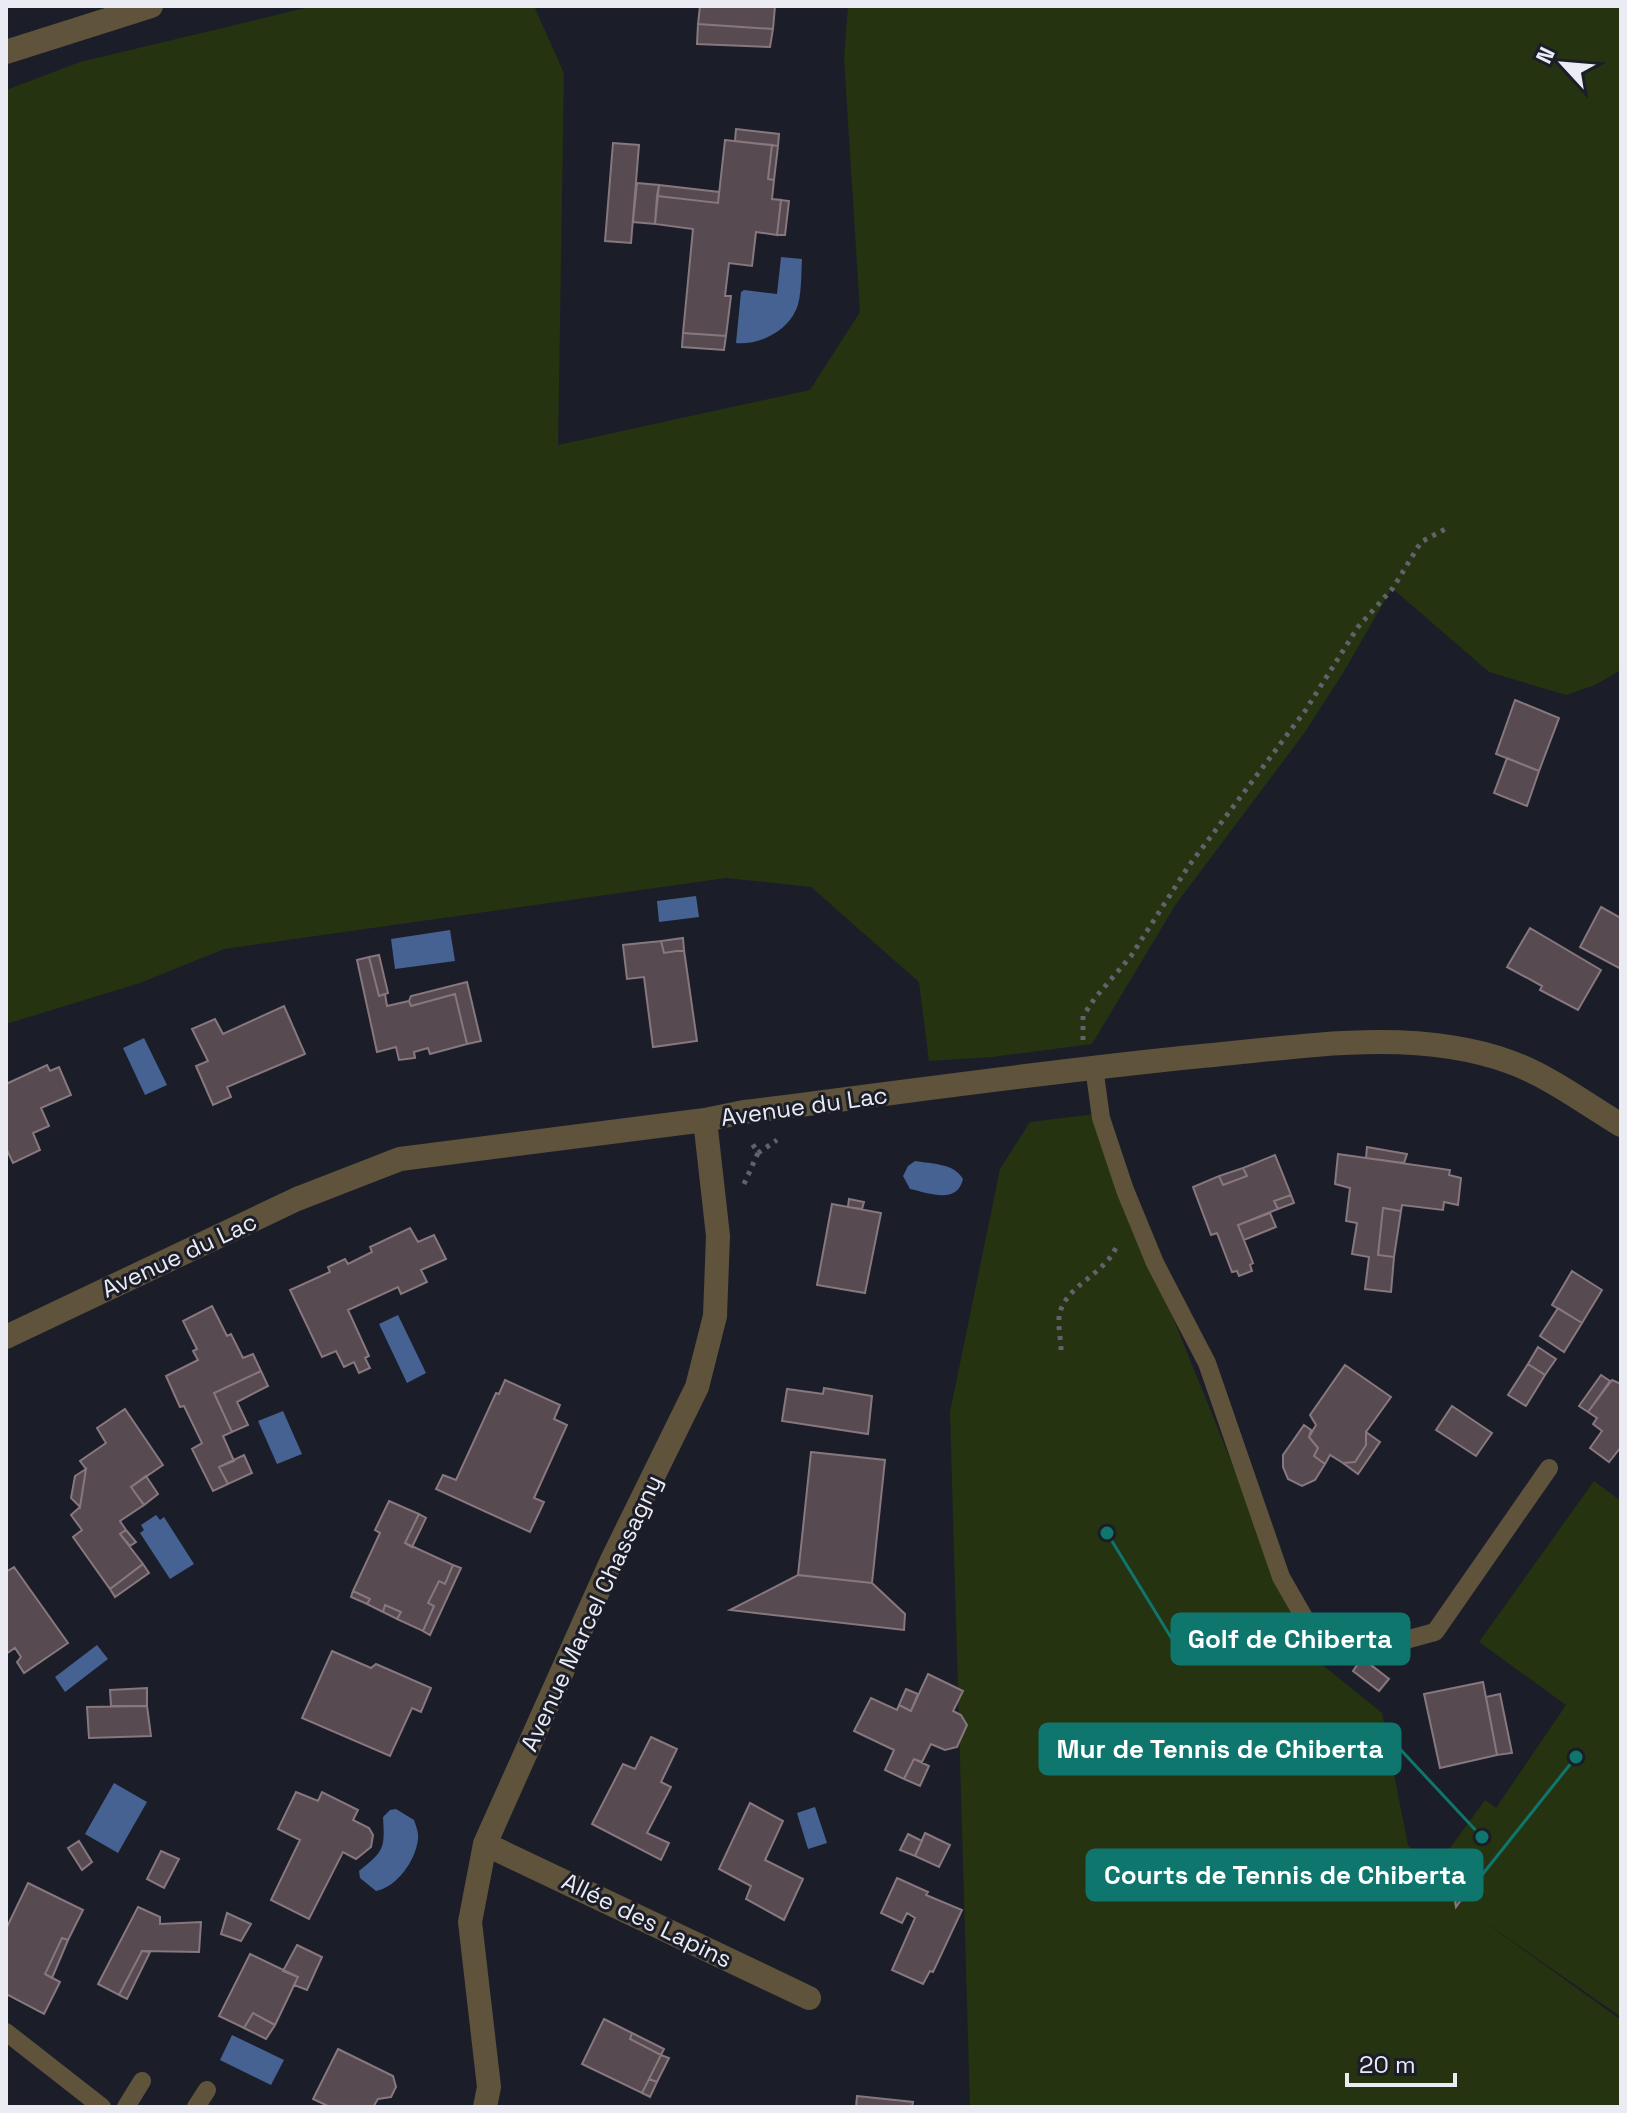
<svg xmlns="http://www.w3.org/2000/svg" width="1627" height="2113" viewBox="0 0 1627 2113" font-family="'Space Grotesk',sans-serif">
	<style>
		.green { fill: #253310 }
		.water { fill: #466292 }
		.building { fill: #584a51; stroke: #87777e; stroke-width: 2 }
		.lines { fill: none; stroke-linecap: round; stroke-linejoin: round }
		.path { stroke: #60626c; stroke-width: 5; stroke-dasharray: 4 6; stroke-linecap: butt }
		.service { stroke: #5f533c; stroke-width: 18 }
		.minor { stroke: #5f533c; stroke-width: 24 }
		.labels { text-anchor: middle; dominant-baseline: central; stroke-width: 6; stroke-linejoin: round; paint-order: stroke }
		.street-label { font-size: 24px; fill: #eaebf3; stroke: #1b1e29 }
		.leader { fill: none; stroke: #0f766e; stroke-width: 3 }
		.callout-dot { fill: #0f766e; stroke: #1b1e29; stroke-width: 3 }
		.callout { fill: #0f766e; stroke: #0f766e; stroke-width: 3 }
		.callout-label { font-size: 26px; text-anchor: middle; font-weight: bold; fill: #fff }
	</style>
	<rect width="100%" height="100%" fill="#1b1e29"/>
	<path class="green" d="M314,6H534L564,73L558,445L810,390L860,312L844,58L848,6H1621V670L1595,685L1566,695L1489,672L1392,588L1343,673L1305,732L1176,904L1092,1044L992,1057L929,1061L919,982L811,887L726,878L224,949L140,983L6,1024V90L80,62Z
		M1095,1114L1176,1325L1309,1654L1382,1713L1408,1845L1460,1903L1479,1876L1447,1852L1485,1800L1496,1808L1566,1705L1479,1642L1594,1481L1621,1501V2017L1475,1915L1621,2020V2107H970L950,1412L1000,1169L1030,1122Z"/>
	<path class="water" d="M781,257L802,259C801,274 802,297 796,310C786,332 759,345 736,343L741,292L744,290L777,294Z
		M696,896L699,917L659,922L657,901Z
		M450,930L455,961L395,969L391,939Z
		M144,1038L167,1085L145,1095L123,1048Z
		M915,1161C932,1164 954,1163 963,1179C957,1205 929,1193 910,1189L903,1176L908,1166Z
		M398,1315L426,1373L407,1383L379,1324Z
		M283,1411L302,1454L277,1464L258,1421Z
		M156,1515L160,1520L164,1517L194,1564L170,1579L140,1533L144,1530L141,1525Z
		M97,1645L108,1659L65,1692L55,1677Z
		M114,1783L147,1802L118,1853L85,1834Z
		M815,1807L827,1843L808,1849L797,1813Z
		M396,1809L414,1820C416,1826 419,1833 418,1839C416,1860 397,1887 376,1891L360,1878L359,1871C384,1851 385,1849 383,1817L390,1810Z
		M232,2035L284,2060L271,2085L220,2060Z"/>
	<path class="building" d="M700,6H775L773,29L698,24Z
		M698,24L773,29L770,47L697,44Z
		M736,129L779,134L778,146L735,141Z
		M725,140L772,145L768,179L774,180L772,199L781,200L777,235L756,232L752,266L729,263L725,296H731L726,336L683,333L693,229L655,224L657,196L718,203Z
		M613,143L639,145L631,243L605,241Z
		M772,145L778,146L774,180L768,179Z
		M637,183L659,185L655,224L633,222Z
		M659,185L719,192L718,203L657,196Z
		M781,200L789,201L785,235H777Z
		M683,333L726,336L724,350L682,347Z
		M1515,700L1559,718L1539,771L1496,754Z
		M1507,758L1539,771L1527,806L1494,793Z
		M1601,907L1621,918V964L1619,968L1580,947Z
		M1530,928L1601,970L1578,1010L1540,990L1542,986L1507,967Z
		M683,938L684,950L664,953L661,941Z
		M661,941L664,953L684,950L697,1041L653,1047L644,977L627,979L623,945Z
		M379,955L388,993L379,996L369,957Z
		M369,957L379,996L385,994L387,1006L409,1001L411,1006L455,994L467,1044L430,1054L428,1048L414,1052L415,1058L399,1060L396,1047L377,1052L357,960Z
		M467,982L481,1041L467,1044L455,994L411,1006L409,1001L411,996Z
		M284,1006L305,1054L227,1087L231,1097L213,1105L196,1066L208,1061L192,1029L215,1019L223,1034Z
		M47,1065L50,1071L59,1067L71,1095L41,1108L49,1126L33,1133L40,1150L13,1163L6,1148V1084Z
		M1367,1147L1407,1154L1404,1163L1366,1158Z
		M1338,1154L1450,1170L1449,1175L1461,1178L1458,1205L1444,1202L1443,1210L1402,1205L1401,1211L1383,1208L1378,1255L1394,1257L1391,1292L1365,1289L1369,1257L1352,1254L1357,1223L1346,1221L1350,1188L1335,1184Z
		M1275,1155L1291,1195L1274,1201L1278,1209L1238,1225L1253,1263L1250,1265L1252,1271L1239,1276L1237,1271L1232,1272L1217,1233L1211,1235L1193,1187L1219,1176L1223,1185L1247,1176L1243,1168Z
		M1243,1168L1247,1176L1223,1185L1219,1176Z
		M1291,1195L1294,1203L1278,1209L1274,1201Z
		M849,1199L864,1202L862,1209L848,1207Z
		M832,1204L881,1213L865,1293L817,1285Z
		M1383,1208L1401,1211L1394,1257L1378,1255Z
		M1270,1213L1276,1227L1244,1240L1238,1225Z
		M410,1228L418,1242L434,1235L446,1259L421,1270L427,1282L401,1294L398,1287L348,1310L369,1356L365,1358L370,1368L359,1373L354,1362L344,1367L336,1351L322,1357L290,1290L330,1272L328,1267L345,1259L348,1264L372,1252L370,1247Z
		M1572,1271L1602,1290L1582,1323L1552,1305Z
		M212,1306L227,1336L231,1334L243,1358L253,1354L261,1371L214,1393L232,1432L223,1436L234,1461L219,1467L228,1484L213,1491L192,1449L202,1443L184,1406L180,1407L166,1376L198,1360L193,1351L197,1349L183,1321Z
		M1558,1308L1582,1323L1564,1352L1540,1336Z
		M1538,1347L1556,1359L1545,1375L1528,1364Z
		M1528,1364L1545,1375L1526,1406L1508,1395Z
		M1345,1365L1391,1397L1366,1432V1445L1355,1462L1343,1463L1330,1455L1325,1464L1314,1456L1318,1448L1309,1437L1316,1425L1310,1415Z
		M261,1371L268,1386L237,1402L248,1425L232,1432L214,1393Z
		M1601,1375L1610,1381L1588,1412L1579,1406Z
		M505,1380L560,1405L554,1419L567,1425L534,1498L544,1502L530,1532L436,1489L443,1475L456,1480L496,1393L499,1394Z
		M1612,1380L1621,1384V1447L1609,1462L1590,1448L1602,1431L1593,1424L1597,1418L1588,1412Z
		M824,1388L872,1396L868,1434L782,1421L787,1389L823,1394Z
		M1452,1406L1492,1433L1476,1456L1436,1430Z
		M125,1409L163,1465L131,1487L144,1505L120,1521L126,1530L120,1534L143,1564L110,1589L73,1537L82,1530L71,1515L80,1507L86,1469L80,1461L106,1443L97,1428Z
		M1304,1425L1311,1430L1309,1437L1318,1448L1314,1456L1325,1464L1315,1480L1302,1486L1288,1479L1283,1467V1455Z
		M1366,1432L1380,1442L1358,1474L1343,1463L1355,1462L1366,1445Z
		M811,1452L885,1460L872,1583L798,1575Z
		M244,1455L252,1473L228,1484L219,1467Z
		M86,1469L80,1507L71,1498L75,1476Z
		M146,1476L158,1494L144,1505L131,1487Z
		M389,1501L419,1514L405,1543L453,1565L445,1584L439,1581L428,1603L434,1606L423,1631L397,1619L401,1612L385,1605L383,1612L367,1604L370,1599L353,1591L380,1533L375,1530Z
		M419,1514L426,1518L412,1547L405,1543Z
		M126,1530L136,1542L130,1546L120,1534Z
		M143,1564L149,1573L115,1597L110,1589Z
		M453,1565L461,1568L430,1635L423,1631L434,1606L428,1603L439,1581L445,1584Z
		M14,1567L68,1643L24,1673L17,1662L21,1657L15,1648L6,1654V1572Z
		M798,1575L872,1583L905,1614L904,1630L730,1610Z
		M353,1591L370,1599L367,1604L351,1597Z
		M385,1605L401,1612L397,1619L383,1612Z
		M332,1651L371,1668L376,1664L431,1688L421,1712L412,1708L390,1756L302,1718Z
		M1362,1658L1389,1679L1379,1691L1353,1671Z
		M928,1674L963,1691L953,1711L961,1715L967,1725L957,1747L945,1750L931,1744L922,1762L914,1759L904,1779L885,1770L894,1750L854,1731L871,1698L897,1710L899,1705L911,1711Z
		M1483,1682L1497,1755L1440,1768L1424,1694Z
		M147,1688V1706H111L110,1690Z
		M906,1689L918,1694L911,1711L899,1705Z
		M1500,1694L1512,1753L1497,1755L1486,1697Z
		M147,1706L151,1736L89,1738L87,1707Z
		M651,1737L677,1749L661,1782L671,1787L647,1833L669,1843L661,1860L592,1824L623,1764L635,1769Z
		M914,1759L929,1766L920,1786L904,1779Z
		M296,1792L318,1801L322,1792L358,1810L353,1820L369,1828L373,1835L371,1847L356,1859L343,1852L309,1919L271,1900L300,1840L278,1829Z
		M750,1803L783,1821L765,1860L803,1879L784,1920L746,1899L751,1886L719,1869Z
		M925,1833L950,1845L939,1867L915,1856Z
		M908,1834L922,1841L915,1856L900,1850Z
		M79,1841L92,1862L82,1870L68,1848Z
		M161,1851L179,1859L164,1888L147,1879Z
		M1452,1857L1479,1875L1456,1907L1448,1860Z
		M897,1878L928,1892L926,1895L962,1910L933,1972L930,1971L923,1984L892,1970L915,1918L907,1913L902,1923L881,1913Z
		M28,1883L83,1910L68,1940L62,1938L45,1974L60,1982L44,2014L6,1994V1929Z
		M138,1907L160,1917V1924L201,1922L199,1952L142,1951L119,1995L98,1984Z
		M227,1913L251,1924L241,1941L221,1934Z
		M62,1938L68,1940L52,1978L45,1974Z
		M297,1945L322,1957L307,1990L294,1985L298,1977L283,1971Z
		M142,1951L150,1952L127,1999L119,1995Z
		M250,1954L298,1977L275,2025L253,2013L244,2028L219,2016Z
		M253,2013L275,2025L266,2039L244,2028Z
		M604,2019L632,2033L630,2039L661,2055L642,2093L582,2064Z
		M632,2033L664,2049L661,2055L630,2039Z
		M338,2049L393,2076L396,2087L391,2097L378,2099L373,2107H330L313,2099Z
		M661,2055L669,2058L657,2082L649,2079Z
		M649,2079L657,2082L650,2097L642,2093Z
		M857,2096L913,2102L912,2107H856Z"/>
	<g class="lines">
		<path class="path" d="M1083,1040V1016L1095,998L1131,956L1188,867L1305,711L1358,627L1393,588L1421,542L1449,527
			M758,1153L777,1140
			M744,1184L758,1153L750,1140
			M1061,1350C1061,1339 1057,1323 1060,1312C1068,1284 1106,1274 1117,1245"/>
		<path class="service" d="M1094,1067L1101,1118L1125,1190L1155,1263L1207,1363L1281,1577L1309,1626L1340,1638L1398,1642L1435,1632L1549,1468
			M6,2032L102,2107
			M126,2107L142,2081
			M196,2107L207,2090"/>
		<path class="minor" d="M6,52L151,6
			M6,1337L297,1199L400,1159L705,1120L744,1112C897,1093 1049,1071 1202,1056C1302,1047 1413,1027 1510,1062C1549,1076 1586,1104 1621,1125
			M485,1844L809,1998
			M485,2107L489,2087L470,1922L485,1844L612,1560L697,1387L715,1316L718,1236L705,1120"/>
	</g>
	<g class="labels">
		<g class="street-label">
			<text transform="translate(804 1106) rotate(-8)">Avenue du Lac</text>
			<text transform="translate(179 1255) rotate(-25)">Avenue du Lac</text>
			<text transform="translate(591 1613) rotate(-65)">Avenue Marcel Chassagny</text>
			<text transform="translate(647 1920) rotate(26)">Allée des Lapins</text>
		</g>
	</g>
	<path class="leader" d="M1107 1533L1172 1639M1482 1837L1400 1749M1576 1757L1482 1875"/>
	<g class="callout-dot">
		<circle cx="1107" cy="1533" r="8"/>
		<circle cx="1482" cy="1837" r="8"/>
		<circle cx="1576" cy="1757" r="8"/>
	</g>
	<g class="callout">
		<rect x="1172" y="1614" width="237" height="50" rx="8"/>
		<rect x="1040" y="1724" width="360" height="50" rx="8"/>
		<rect x="1087" y="1850" width="395" height="50" rx="8"/>
	</g>
	<g class="callout-label">
		<text x="1290" y="1648">Golf de Chiberta</text>
		<text x="1220" y="1758">Mur de Tennis de Chiberta</text>
		<text x="1285" y="1884">Courts de Tennis de Chiberta</text>
	</g>
	<rect width="1627" height="2113" fill="none" stroke="#eaebf3" stroke-width="16"/>
	<g transform="translate(1563 64) rotate(296)" stroke="#1b1e29" stroke-width="6" paint-order="stroke">
	<path d="M0-6L14 30L0 20L-14 30Z" fill="#eaebf3"/>
	<text y="-12" font-size="22" font-weight="bold" text-anchor="middle" fill="#eaebf3">N</text>
	</g>
	<path d="M1347 2073v12h108v-12" fill="none" stroke="#eaebf3" stroke-width="4"/>
	<text x="1359" y="2073" font-size="24" fill="#eaebf3" stroke="#1b1e29" stroke-width="6" paint-order="stroke">20 m</text>
</svg>
